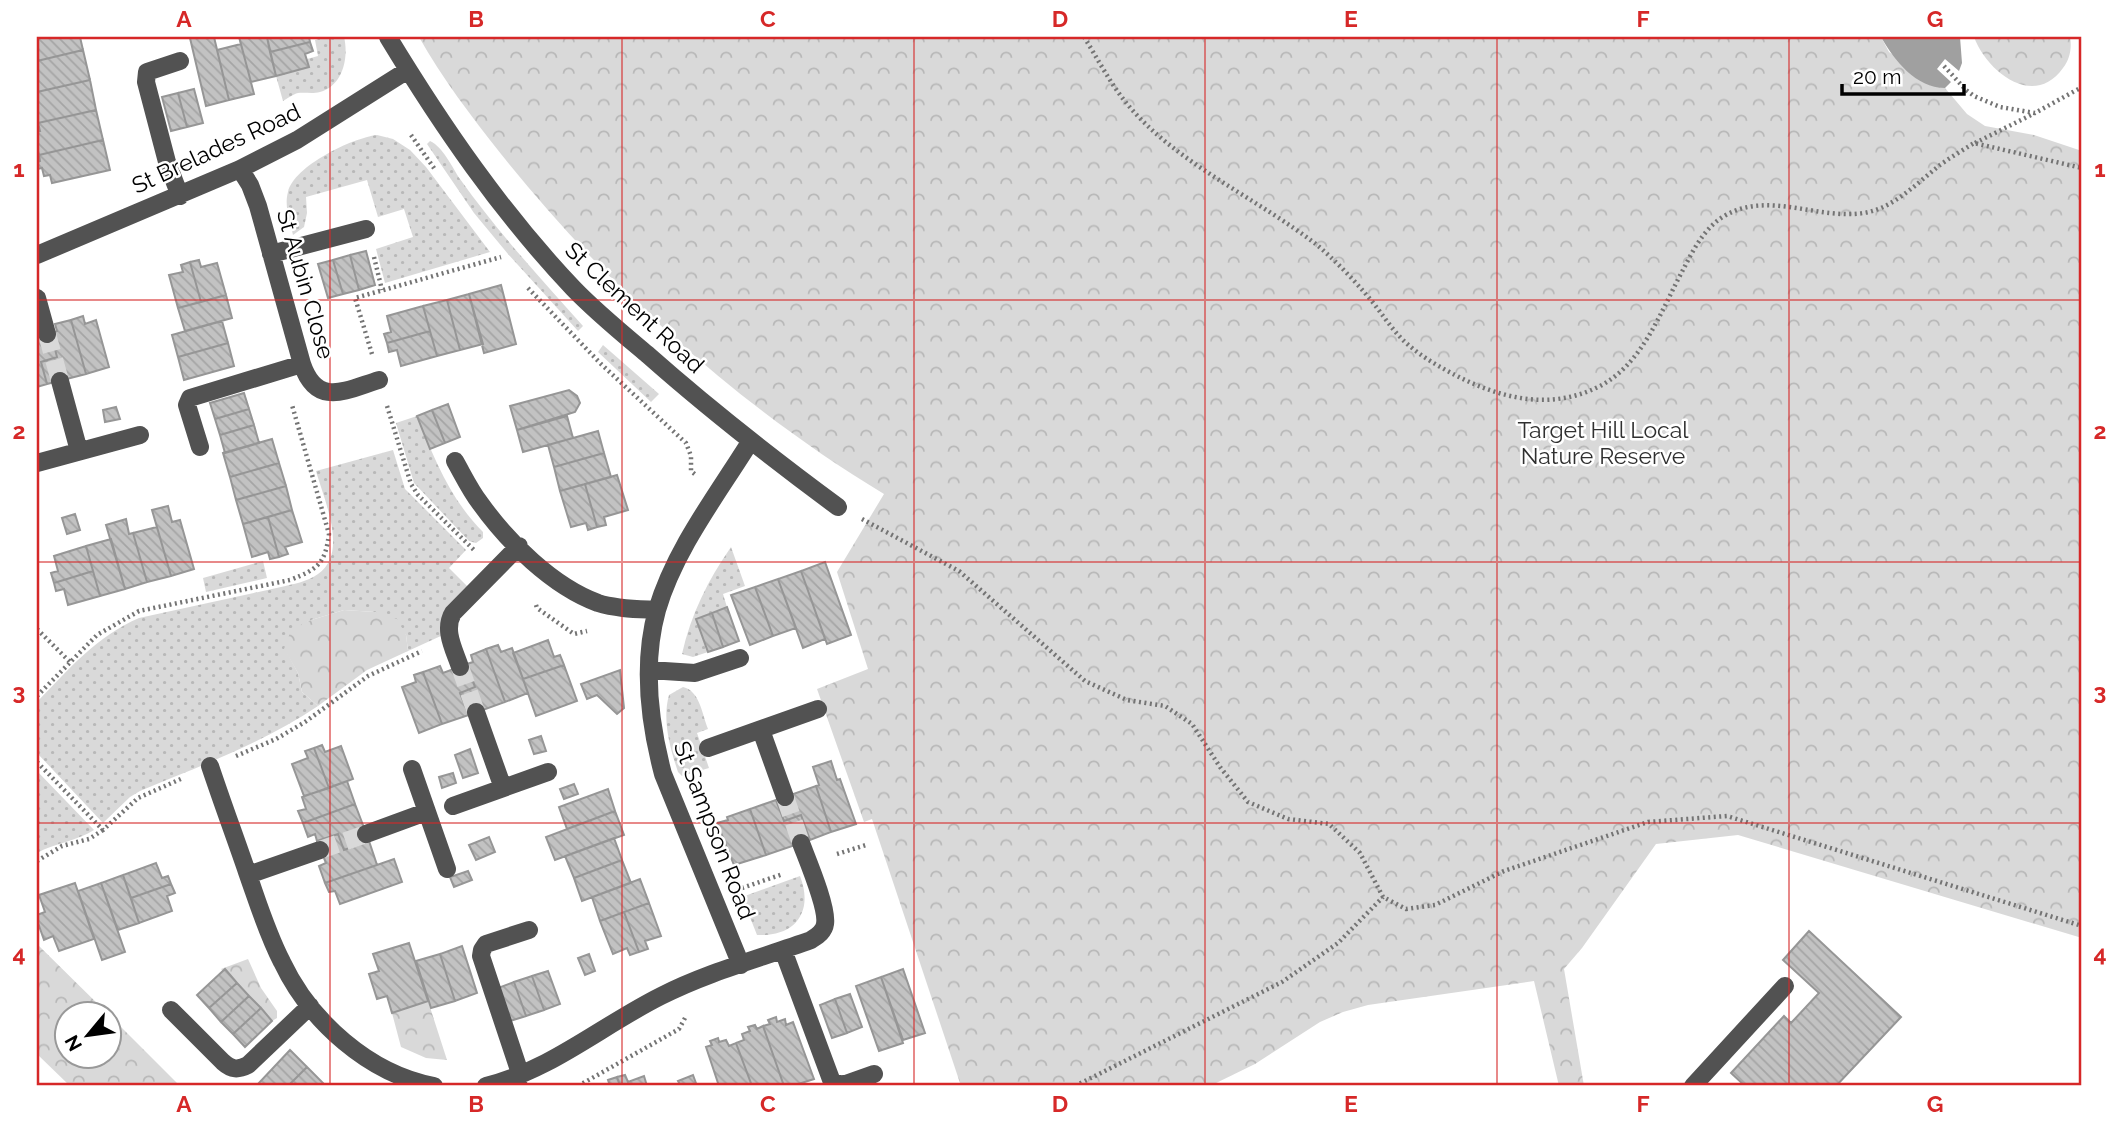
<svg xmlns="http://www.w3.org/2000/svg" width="2119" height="1123" viewBox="0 0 2119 1123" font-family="Raleway,sans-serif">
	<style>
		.grass { fill: url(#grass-dots) }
		.forest { fill: url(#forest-crowns) }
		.water { fill: #a0a0a0 }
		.building { fill: url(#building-back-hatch); stroke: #969696; stroke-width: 2 }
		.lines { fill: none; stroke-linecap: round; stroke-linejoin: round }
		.minor-tunnel { stroke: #d9d9d9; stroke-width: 18; stroke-dasharray: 18 9; stroke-linecap: butt }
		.path { stroke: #747474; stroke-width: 4.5; stroke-dasharray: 2 3.5; stroke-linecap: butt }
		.minor { stroke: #525252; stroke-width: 18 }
		.grid { fill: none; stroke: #d62828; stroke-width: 2; stroke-opacity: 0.55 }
		.labels { text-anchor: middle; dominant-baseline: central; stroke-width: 5; stroke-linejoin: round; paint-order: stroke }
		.street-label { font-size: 23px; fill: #000; stroke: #fff }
		.park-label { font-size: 23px; fill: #303030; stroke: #fff }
		.neatline { fill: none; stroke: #d62828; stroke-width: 2.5 }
		.grid-label { font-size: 23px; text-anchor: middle; font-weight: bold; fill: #d62828 }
	</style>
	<defs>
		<pattern id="grass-dots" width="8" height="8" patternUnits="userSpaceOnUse" patternTransform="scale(1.75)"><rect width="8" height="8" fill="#d9d9d9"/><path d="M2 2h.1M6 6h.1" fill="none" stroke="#b8b8b8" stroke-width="1.8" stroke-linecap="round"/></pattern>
		<pattern id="forest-crowns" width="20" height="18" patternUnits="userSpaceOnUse" patternTransform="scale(1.75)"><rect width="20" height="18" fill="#d9d9d9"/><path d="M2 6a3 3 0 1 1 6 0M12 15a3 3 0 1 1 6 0" fill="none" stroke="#b8b8b8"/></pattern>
		<pattern id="building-back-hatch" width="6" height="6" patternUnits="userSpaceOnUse" patternTransform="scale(1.75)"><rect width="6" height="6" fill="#c2c2c2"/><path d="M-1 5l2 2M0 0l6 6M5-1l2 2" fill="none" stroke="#a5a5a5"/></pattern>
	</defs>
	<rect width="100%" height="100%" fill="#fff"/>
	<path class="grass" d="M326,37H344C349,57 343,86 320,92C312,94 305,92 298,93C293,94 287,99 283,101L276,76L309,67L307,59L318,56L315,40Z
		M377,135L393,139L410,150L426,167L490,252L385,283L376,249L413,237L404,209L378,217L367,180L306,197L307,213L304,227L293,235C290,221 284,206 288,192C294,166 352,138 377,135Z
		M430,141C443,147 452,167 460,179C497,231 540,278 583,326L578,331L508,254L474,213L427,144Z
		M603,345L659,394L651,402L598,352Z
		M417,416C434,458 450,499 483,532V538L476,543L469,541L414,483L396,423Z
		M393,450L405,489L466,550L449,568L468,587C455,601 435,614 443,635L408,651L406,635L375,612L344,610L308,621L285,649L298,673L302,692L318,706C263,743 200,766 140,791L130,797L103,823L37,753V702C68,670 97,636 139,618L281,587C293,584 307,582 318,574C349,553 324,500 316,471Z
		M731,547L745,586L723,594L727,607L696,619L708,652L693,657L682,654C691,614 708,580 731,547Z
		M263,561L267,578L206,592L203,578Z
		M683,687C700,691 702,714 708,729L697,733L709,768L682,776L678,772C670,748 662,720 669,695Z
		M37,771L94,830C77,841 55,843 37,853Z
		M800,876C814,912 795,937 757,935L742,897Z"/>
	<path class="forest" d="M419,37H1881L1889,52L1941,88H1945L1967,114L1985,126L2034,135L2082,151V938L1738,835L1656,844L1582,948L1564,969L1584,1086H1559L1534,981L1368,1005L1343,1012L1320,1022L1255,1064L1210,1086H961L872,819L864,822L817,689L868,669L837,572L884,494C738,406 607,287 501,154C471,116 442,78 419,37Z
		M1974,37H2070C2072,48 2070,59 2063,68C2034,109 1987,72 1974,37Z
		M344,610L375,612L397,619L406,635L408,651L367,670L318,706L302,692L298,673L284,649L291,630L308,621Z
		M37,944L108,1014H66V1056H108L109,1015L180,1086H70L37,1054Z
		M248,959L261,988L277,1011V1018L272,1021L225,970L223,971L221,969Z
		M428,1001L447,1060L426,1058L401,1047L392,1013Z"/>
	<path class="water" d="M1881,37H1960L1962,63L1959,71L1945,59L1937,69L1951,82L1945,88C1916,88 1894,60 1881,37Z"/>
	<path class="building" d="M37,37H80L83,50L37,61Z
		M197,37H214L229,100L206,106L190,38Z
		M239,37H267L276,76L251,82Z
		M267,37H309L310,42L270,52Z
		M310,42L313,51L305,54L309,67L276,76L270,52Z
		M241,44L254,94L229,100L217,50Z
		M83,50L90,80L37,92V61Z
		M90,80L96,110L38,123L37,92Z
		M194,89L203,123L187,127L178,93Z
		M178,93L187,127L171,131L162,97Z
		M96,110L103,140L39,155L37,147V131H40L38,123Z
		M103,140L110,170L52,183L50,175L44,176L42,168L37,169V162L40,161L39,155Z
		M366,251L375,285L359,290L350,255Z
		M350,255L359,290L343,294L333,260Z
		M199,260L201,267L217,263L226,295L201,302L190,262Z
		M333,260L343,294L328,298L318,264Z
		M190,262L201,302L178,308L169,275L183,272L181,265Z
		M501,285L516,344L484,353L469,294Z
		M469,294L483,344L460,350L447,300Z
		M226,295L232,318L185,331L178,308Z
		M447,300L460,350L437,356L423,306Z
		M423,306L430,331L387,343L384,334L391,332L387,316Z
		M83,316L85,324L96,320L109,367L86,374L71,320Z
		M71,320L86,374L47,384L41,362L57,357L51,333L57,331L55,324Z
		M222,321L228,343L178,357L172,335Z
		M430,331L437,356L401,366L397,350L389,352L387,343Z
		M51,333L57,357L41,362L47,384L37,387V337Z
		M228,343L234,366L184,380L178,357Z
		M569,390L577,396L580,403L575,412L517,430L510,406Z
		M244,393L249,409L215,419L210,403Z
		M448,404L460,437L445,443L432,410Z
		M116,407L120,419L105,422L103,410Z
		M249,409L254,425L220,435L215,419Z
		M432,410L445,443L430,449L417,416Z
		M567,416L573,438L523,452L517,430Z
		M254,425L259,443L225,453L220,435Z
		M598,431L604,453L554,467L548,445Z
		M272,439L279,463L230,477L223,453Z
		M604,453L611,477L560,491L554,467Z
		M279,463L286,486L236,500L230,477Z
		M617,475L628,510L604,517L606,525L597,527L585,484Z
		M585,484L597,527L588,530L586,523L571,527L560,491Z
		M286,486L292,510L243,524L236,500Z
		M168,506L172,522L180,520L194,569L171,576L152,510Z
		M292,510L302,542L285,547L288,554L279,557L268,517Z
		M75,514L80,530L67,534L62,518Z
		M268,517L279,557L270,559L268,552L252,557L243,524Z
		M126,519L129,534L133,533L147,582L125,589L106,525Z
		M157,527L171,576L147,582L133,533Z
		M111,539L125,589L100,596L86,546Z
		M86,546L93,571L54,583L51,573L58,571L54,556Z
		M825,562L851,635L827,644L801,571Z
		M93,571L100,596L68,605L64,589L56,591L54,583Z
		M801,571L825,639L803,648L778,579Z
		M778,579L796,628L773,636L755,587Z
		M755,587L773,636L750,645L731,595Z
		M727,607L739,641L723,647L712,613Z
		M712,613L723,647L708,652L696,619Z
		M548,640L554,657L560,655L564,665L523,679L513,653Z
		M498,645L501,652L512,648L528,693L505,702L486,649Z
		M486,649L505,702L469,715L460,693L475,687L467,664L473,662L471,655Z
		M467,664L475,687L460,693L469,715L442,724L423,672L440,666L443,673Z
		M564,665L577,701L536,716L523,679Z
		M620,670L624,708L617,714L597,695L587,699L581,684Z
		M423,672L442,724L419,733L402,687L416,682L414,675Z
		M541,736L546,751L534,754L529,740Z
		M322,745L325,752L341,746L353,779L329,788L314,748Z
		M314,748L329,788L304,796L292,764L308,758L305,751Z
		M470,749L478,773L463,778L455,755Z
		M831,761L837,780L840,779L856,824L831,832L816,786L819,785L813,767Z
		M453,773L456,783L442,788L439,777Z
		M347,781L355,804L303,823L298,811L306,809L302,797Z
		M574,784L578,794L564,799L560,789Z
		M816,786L831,832L810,840L801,815L784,821L776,800Z
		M608,789L615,811L567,829L559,807Z
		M776,800L784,821L801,815L810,840L766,855L750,809Z
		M355,804L369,841L344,850L338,834L317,841L315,834L308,837L303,823Z
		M750,809L766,855L734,865L717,823L728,820L727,817Z
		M615,811L624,835L555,860L546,837Z
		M338,834L344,850L369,841L377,865L325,883L319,866L326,863L317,841Z
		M489,837L495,852L476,860L469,845Z
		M614,838L622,860L574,878L565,856Z
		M394,859L402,882L340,904L335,891L329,892L325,883Z
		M622,860L631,883L582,901L574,878Z
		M156,863L162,878L168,876L171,884L131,898L123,875Z
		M468,871L472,880L454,887L450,877Z
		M123,875L139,923L118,930L101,883Z
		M640,879L649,903L600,921L592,897Z
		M75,883L94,939L59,951L53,936L44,940L37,920V915L45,912L39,895Z
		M101,883L125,952L102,960L78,891Z
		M171,884L175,893L167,896L172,911L139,923L131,898Z
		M649,903L661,936L645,941L648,949L639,952L624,912Z
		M624,912L639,952L630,955L627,948L613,954L600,921Z
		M1809,931L1901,1017L1836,1086H1745L1731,1073L1784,1016L1791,1023L1819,993L1783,960Z
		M409,943L428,1001L392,1013L387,996L377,999L369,974L379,971L373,954Z
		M462,946L477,993L455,1001L440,954Z
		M440,954L455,1001L431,1008L416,961Z
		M589,954L595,971L585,975L578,958Z
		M225,969L237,983L209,1008L197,995Z
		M903,969L925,1033L903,1040L881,977Z
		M548,971L560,1004L544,1010L532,976Z
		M532,976L544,1010L526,1016L514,982Z
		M881,977L903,1043L879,1051L856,986Z
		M514,982L526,1016L510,1021L498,988Z
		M237,983L249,996L221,1022L209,1008Z
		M850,994L862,1027L847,1033L835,999Z
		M249,996L261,1008L233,1034L221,1022Z
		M835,999L847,1033L832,1038L820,1005Z
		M261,1008L272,1021L245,1047L233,1034Z
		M776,1017L777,1022L785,1019L786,1025L793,1022L814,1079L792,1086H784L763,1026L770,1024L768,1020Z
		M755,1025L757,1029L763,1026L784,1086H752L736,1043L744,1040L742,1034L750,1031L748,1027Z
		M718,1038L719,1042L726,1040L729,1046L736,1043L752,1086H719L706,1047L712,1045L710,1041Z
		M290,1050L307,1067L288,1086H256Z
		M307,1067L324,1084L321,1086H288Z
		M625,1075L628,1082L644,1076L647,1086H620L617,1077Z
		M693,1075L697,1086H681L678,1081Z
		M617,1077L620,1086H610L608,1080Z"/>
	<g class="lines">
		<path class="minor-tunnel" d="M47,334L60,381
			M460,667L476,712
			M785,797L801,843
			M320,850L366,834"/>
		<path class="path" d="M1084,37C1098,59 1111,85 1128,105C1176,163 1258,199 1317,245C1336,261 1354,280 1370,299C1381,312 1390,327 1402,339C1417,354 1436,365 1455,375C1500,398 1549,411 1598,387C1643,365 1661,310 1684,268C1694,248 1706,226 1726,215C1769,191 1818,220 1863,213C1893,209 1917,183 1940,165C1951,157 1963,150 1974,143L2082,168
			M1944,66L1966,90L1974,96L2000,107L2035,113L2082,87
			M411,135L436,171
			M1975,143L2033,114
			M374,257L382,290
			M528,288L601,364L686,443L691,456V471L696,475
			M372,354L355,298L501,257
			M387,406L411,484L418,495L474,550
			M862,519L959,571L1085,681L1127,700L1165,706L1192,724L1220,767L1248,802L1288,819L1329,824L1360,853L1383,897L1406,909L1435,905L1504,871L1648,822L1727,816L2082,926
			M536,605L537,608L574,634L587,631
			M37,629L70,662
			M37,696L97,635L139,611L290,580C318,569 325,564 329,534L292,405
			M236,756L276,739L305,722L368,676L422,651
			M37,762L103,830L138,798L183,778
			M837,854L866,845
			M37,861L62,846L89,839L103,830
			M742,888L783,874
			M578,1086L679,1029L685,1018
			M1075,1086L1282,982L1338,943L1383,897"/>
		<path class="minor" d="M388,37C442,126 501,212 573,288C596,312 623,334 648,355C709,409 773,459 838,507
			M240,169L250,185L258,206L302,364C317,408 346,390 379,380
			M180,196L167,162L146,82L147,72L180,61
			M271,254L366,229
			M37,255L240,169L297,140L408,70
			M37,298L47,334
			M60,381L79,451
			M200,447L187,405L190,398L302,364
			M455,461C463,475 470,490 480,503C508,542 552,586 598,603C617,609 638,609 657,610
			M37,463L140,435
			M460,667C454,649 443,630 453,613L519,546
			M649,670L695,673L740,658
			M476,712L503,788
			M761,730L785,797
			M708,748L818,709
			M210,766C222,802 235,837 247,872C258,903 267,933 282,962C310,1021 369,1074 434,1086
			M412,769L447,869
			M453,806L548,772
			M366,834L426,812
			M248,875L320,850
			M783,950L832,1082L843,1085L874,1074
			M741,965L663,774C649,721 642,664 657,610C675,549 717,495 750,442
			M171,1010L223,1062C232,1070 238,1070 248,1065L310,1006
			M521,1076L481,956L482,950L486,944L529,930
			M486,1086C551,1070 601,1026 661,996C708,972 761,958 811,940C817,936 824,932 825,924C828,908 807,859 801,843
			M1693,1086L1785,986"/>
	</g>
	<path class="grid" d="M330,37V1086M622,37V1086M914,37V1086M1205,37V1086M1497,37V1086M1789,37V1086M37,300H2082M37,562H2082M37,823H2082"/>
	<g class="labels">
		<g class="street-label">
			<text transform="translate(216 148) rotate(-25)">St Brelades Road</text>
			<text transform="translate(306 284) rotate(74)">St Aubin Close</text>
			<text transform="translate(635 307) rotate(43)">St Clement Road</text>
			<text transform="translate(715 830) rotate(69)">St Sampson Road</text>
		</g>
		<g class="park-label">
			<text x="1603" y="429">Target Hill Local<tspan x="1603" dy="26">Nature Reserve</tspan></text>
		</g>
	</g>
	<rect width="2119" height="1123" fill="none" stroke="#ffffff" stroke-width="77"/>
	<g transform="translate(88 1035) rotate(241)"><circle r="33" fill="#ffffff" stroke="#999999" stroke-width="2"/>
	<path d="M0-5L12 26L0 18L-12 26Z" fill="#000000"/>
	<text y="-10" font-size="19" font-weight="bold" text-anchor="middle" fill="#000000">N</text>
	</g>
	<path d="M1842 84v10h122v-10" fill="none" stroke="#000000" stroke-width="3.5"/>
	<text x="1853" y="84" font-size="21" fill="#000000" stroke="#ffffff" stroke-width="5" paint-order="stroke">20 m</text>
	<rect x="38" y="38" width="2042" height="1046" class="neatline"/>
	<g class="grid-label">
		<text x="184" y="27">A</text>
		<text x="476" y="27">B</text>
		<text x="768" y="27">C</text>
		<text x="1060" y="27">D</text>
		<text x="1351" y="27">E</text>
		<text x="1643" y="27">F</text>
		<text x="1935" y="27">G</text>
		<text x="19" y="177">1</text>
		<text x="2100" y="177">1</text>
		<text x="19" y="439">2</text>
		<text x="2100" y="439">2</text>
		<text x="19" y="700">3</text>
		<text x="2100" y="700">3</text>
		<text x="19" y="962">4</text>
		<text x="2100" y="962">4</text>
		<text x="184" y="1112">A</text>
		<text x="476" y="1112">B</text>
		<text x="768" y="1112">C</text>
		<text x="1060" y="1112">D</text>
		<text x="1351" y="1112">E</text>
		<text x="1643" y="1112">F</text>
		<text x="1935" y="1112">G</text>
	</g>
</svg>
